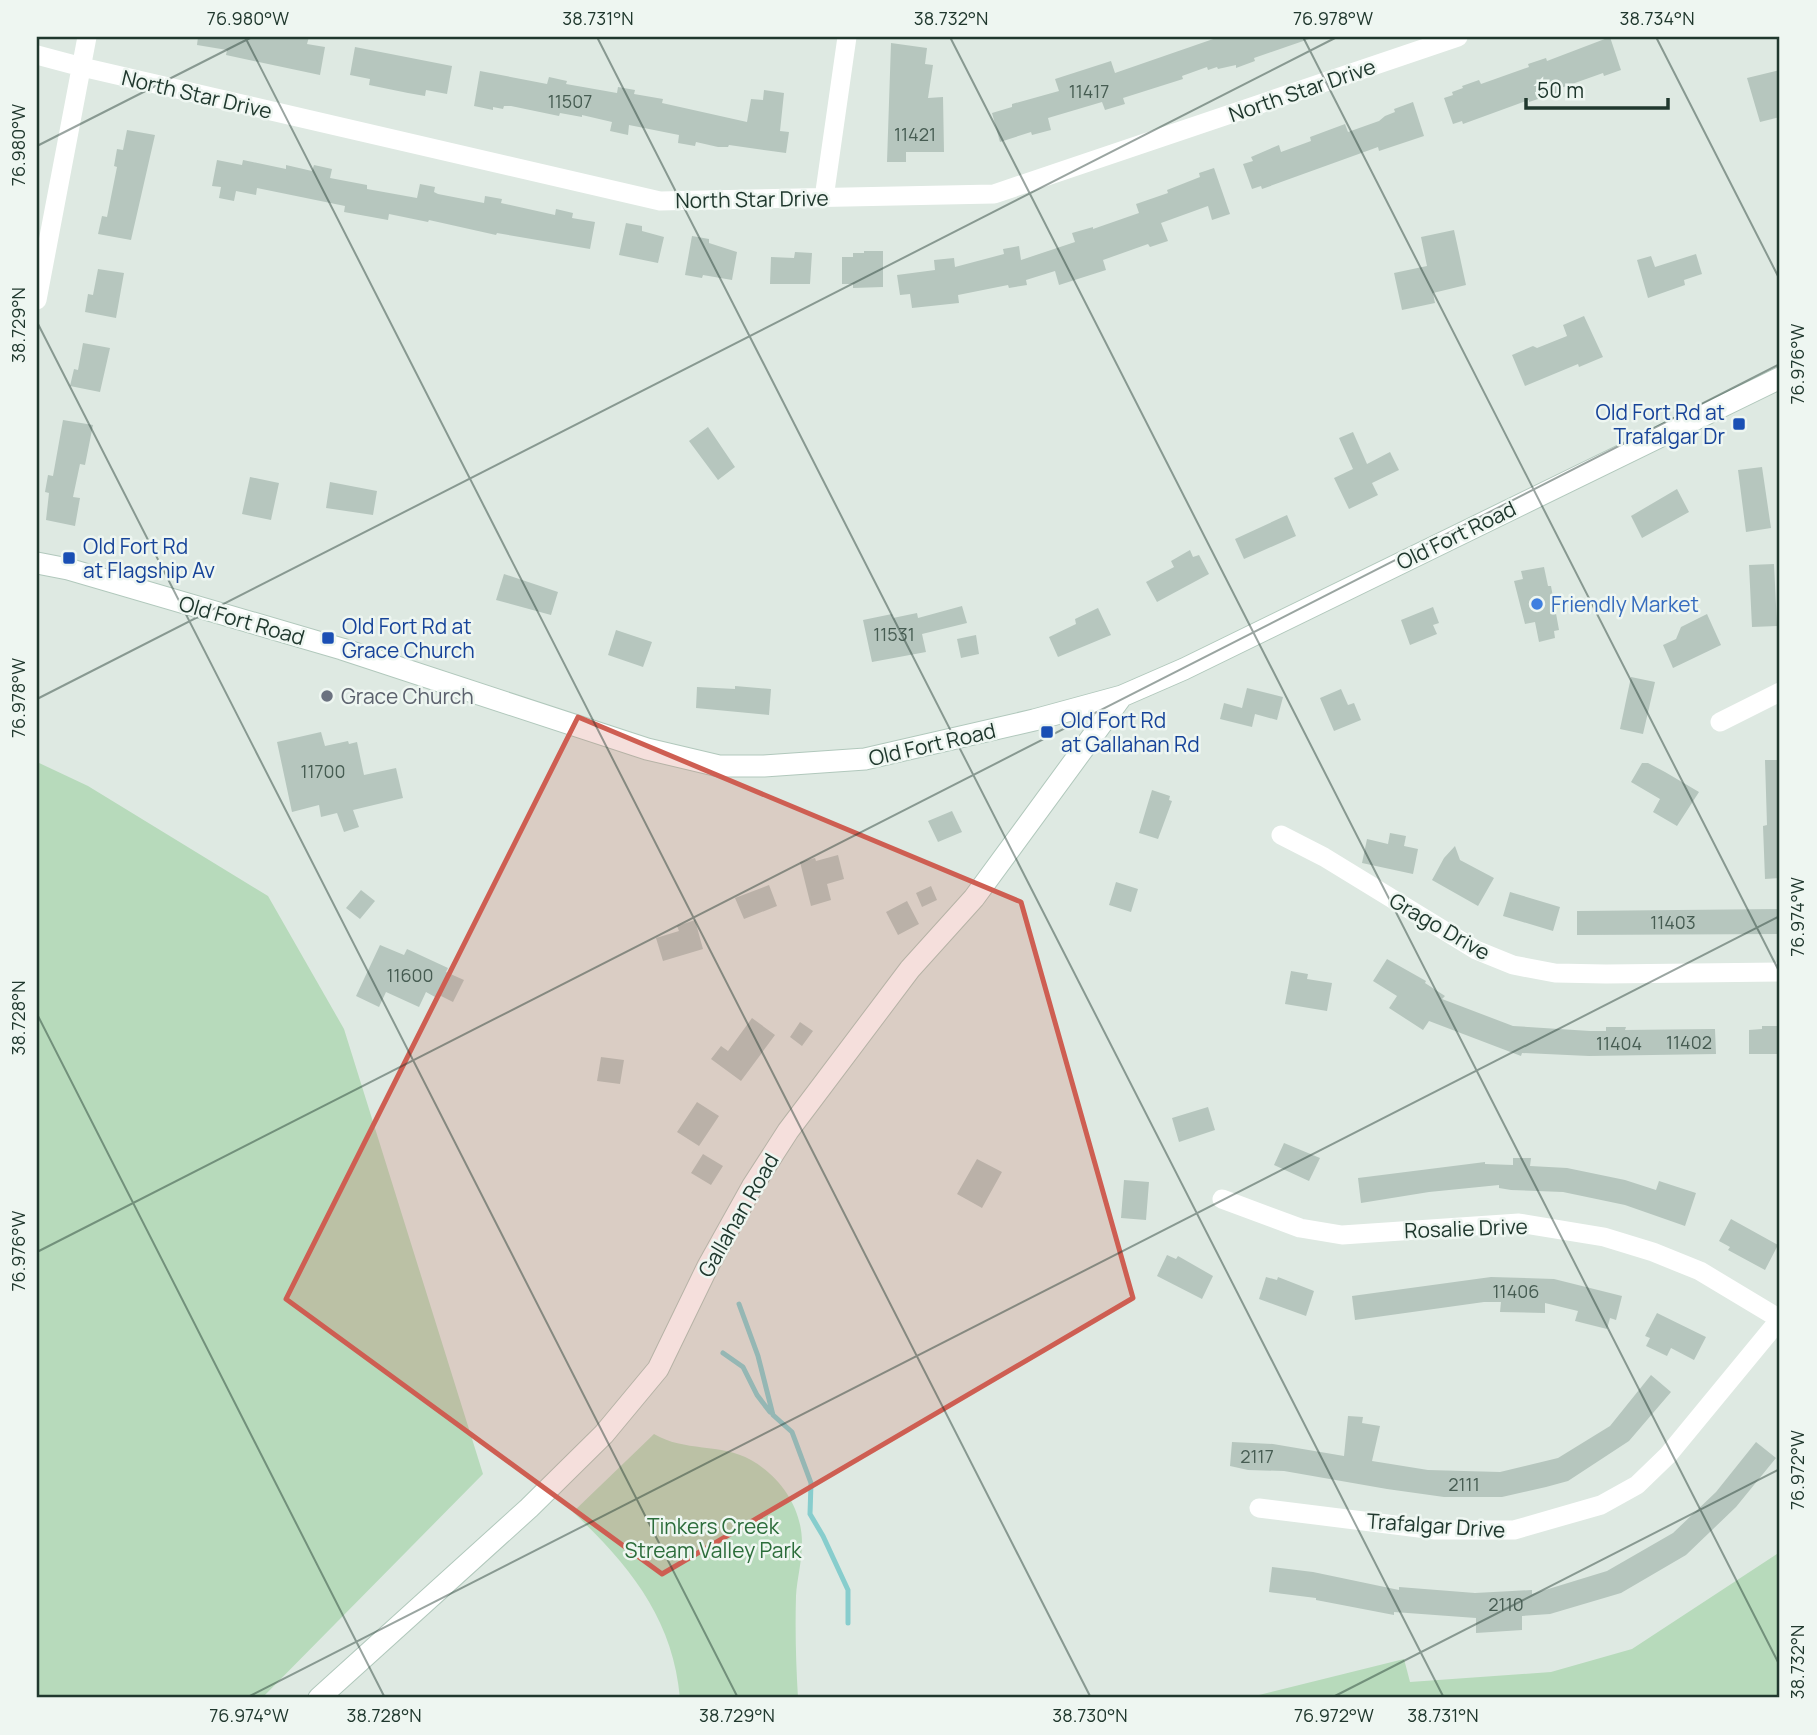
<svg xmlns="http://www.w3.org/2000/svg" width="1817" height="1735" viewBox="0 0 1817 1735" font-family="Manrope,sans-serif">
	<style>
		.green { fill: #b7dabb }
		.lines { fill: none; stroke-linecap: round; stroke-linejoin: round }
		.stream { stroke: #87cdcd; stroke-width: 5 }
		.building { fill: #b6c6be }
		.secondary-casing { stroke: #b1c8bc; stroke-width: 23 }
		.street { stroke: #fff; stroke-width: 19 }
		.secondary { stroke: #fff; stroke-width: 21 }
		.marked { fill: #ce5e52; fill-opacity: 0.2; stroke: #ce5e52; stroke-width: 5; stroke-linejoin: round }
		.ticks { fill: none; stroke: #20382e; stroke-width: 2; stroke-opacity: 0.45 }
		.transit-dot { fill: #1a4fb4; stroke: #eef6f1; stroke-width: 2.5 }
		.shop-dot { fill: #3f7fe0; stroke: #eef6f1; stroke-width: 2.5 }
		.worship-dot { fill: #6b7280; stroke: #eef6f1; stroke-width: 2.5 }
		.labels { text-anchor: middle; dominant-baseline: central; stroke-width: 5; stroke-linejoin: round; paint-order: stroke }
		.number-label { font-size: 18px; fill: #465c52 }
		.street-label { font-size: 21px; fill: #20382e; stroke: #eef6f1 }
		.transit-label { font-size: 21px; fill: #164399; stroke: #eef6f1; text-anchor: start }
		.shop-label { font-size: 21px; fill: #366cbe; stroke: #eef6f1; text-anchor: start }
		.worship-label { font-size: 21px; fill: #5b616d; stroke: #eef6f1; text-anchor: start }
		.park-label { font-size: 21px; fill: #2c6d3b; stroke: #eef6f1 }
		.neatline { fill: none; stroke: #20382e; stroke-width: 2.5 }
		.ticks-label { font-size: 18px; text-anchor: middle; fill: #20382e }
	</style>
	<rect width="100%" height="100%" fill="#dee9e2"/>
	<path class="green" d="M37,762L88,786L268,896L344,1029L483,1474L262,1698H37Z
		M654,1434C684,1452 721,1443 751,1460C781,1477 802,1508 802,1543C802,1561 797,1579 796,1596C795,1631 796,1664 798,1698H680C673,1618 629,1565 573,1512Z
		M1780,1552V1698H1247L1404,1659L1410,1682L1551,1672L1632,1649Z"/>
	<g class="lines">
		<path class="stream" d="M739,1304L758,1356L773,1415L792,1432L811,1483L810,1514L823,1536L848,1590V1623
			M723,1353L743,1367L757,1395L770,1412"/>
	</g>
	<path class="building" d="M198,37H309L307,44L325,47L320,75L226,55L227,50L197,45Z
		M1219,37H1308L1309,39L1254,58L1255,61L1236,68V65L1218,69L1217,67L1208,70L1207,67L1182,76L1183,79L1123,98L1125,104L1105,110L1102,102L1048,118L1051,130L1032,135L1031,132L1000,142L992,113L1012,107V104L1059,91L1055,79L1111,61L1115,73Z
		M1610,37L1621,70L1604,76L1603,73L1558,89L1559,92L1529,102V100L1463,124L1462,121L1453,124L1444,98L1453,95L1452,92L1463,88L1462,86L1479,80L1481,84L1529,67L1528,64L1546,58L1547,61Z
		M891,43L927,48L925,64L933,65L928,98L943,97L944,152H906V162H887Z
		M355,47L452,66L447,94L426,90L425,96L408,93L369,85L370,79L350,75Z
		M1780,70V117L1760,122L1747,78Z
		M480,71L547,84L549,77L567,81L566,84L617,93L618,87L635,90L634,94L663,99L662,103L747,122L751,99L763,100L764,90L784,93L780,131L789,132L786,153L729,145L728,147H718L696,142L695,146L678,143L679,135L629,125L628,135L610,131L612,122L582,115V117L560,113L559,116L511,106H504L503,109L493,107V110L474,106Z
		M1413,102L1424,136L1379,151L1378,147L1262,189L1261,186L1252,189L1243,164L1253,161L1251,157L1279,145L1281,152L1311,141L1310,137L1345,124L1348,132L1379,121L1385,116L1395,112L1394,109Z
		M127,130L155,135L131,240L98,234L102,216L107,217L117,167L114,166L117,149L123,150Z
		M217,160L242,165L243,160L286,169V165L312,171L314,165L332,169L330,178L367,185V189L417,198L420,184L435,187L434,192L438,194L484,203L485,196L502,199L501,203L555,215L556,209L573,213L572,218L595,222L590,249L497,233L496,235L429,220L428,222L389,214L388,220L344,212L345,206L257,188L256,195L236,191L234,201L219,198L221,187L212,186Z
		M1214,168L1230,214L1212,220L1208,206L1161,223L1168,241L1150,247L1148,244L1103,260L1106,270L1059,285L1055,271L1026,280L1027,285L1009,288L1008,285L958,295L959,303L912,308L910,294L900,295L897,275L935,270L934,260L954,258L955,267L1004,254L1003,249L1019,246L1021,260L1075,242L1072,233L1093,227V229L1139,213L1136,204L1168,193L1167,190L1200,177L1199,173Z
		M626,223L642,226V231L664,237L658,263L619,255Z
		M1454,230L1466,285L1433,293L1435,303L1402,310L1394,273L1427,266L1421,237Z
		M692,236L709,239V243L737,252L732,280L703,275L702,278L685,275Z
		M864,251H883V287L853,288V284H842V257H853V253H864Z
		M795,252L812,253L810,284H770L771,257L794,258Z
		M1696,254L1702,274L1684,280L1685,285L1648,298L1637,260L1651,256L1655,267Z
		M98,269L124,273L116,318L85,312L88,294L93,295Z
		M1584,316L1603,357L1579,367L1578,364L1525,386L1512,355L1533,346L1537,348L1567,336L1563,325Z
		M83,343L110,348L100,392L70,386L74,369L78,370Z
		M63,420L93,425L85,465L80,464L73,497L80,498L75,526L46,520L49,493L45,492L48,475L53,476Z
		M708,427L735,467L718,480L689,441Z
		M1353,432L1367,464L1390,452L1399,470L1372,483L1378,495L1349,509L1334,478L1353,469L1339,438Z
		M1762,467L1771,528L1746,532L1738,470Z
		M250,477L279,483L271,520L242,514Z
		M330,482L377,491L373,515L326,508Z
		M1677,489L1689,512L1642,538L1631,516Z
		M1287,515L1296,536L1244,559L1235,539Z
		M1190,550L1193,557L1199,555L1209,574L1157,602L1146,582L1174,567L1171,561Z
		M1774,564L1777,626L1752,627L1749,565Z
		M1544,567L1548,586H1551L1559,630L1554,631L1555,638L1539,642L1535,622L1525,624L1514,581L1523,579L1521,571Z
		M504,574L558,592L551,615L496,600Z
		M962,606L967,623L922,634L926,652L872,662L863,620L892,614L893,618L917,613L918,618Z
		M1433,607L1439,623L1433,625L1437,634L1410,645L1401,620Z
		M1098,608L1111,635L1058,657L1049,637L1076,624L1075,619Z
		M1707,614L1721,645L1673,668L1663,645L1676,639L1681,627Z
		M616,630L652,642L643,667L608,655Z
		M976,635L979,654L961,658L957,639Z
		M1631,677L1655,682L1643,734L1620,729Z
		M735,686L771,689L769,715L696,708L697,687L735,689Z
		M1247,688L1283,697L1277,720L1255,714L1252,727L1220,719L1224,703L1242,708Z
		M1341,689L1348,705L1354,703L1361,720L1334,731L1320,698Z
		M321,732L325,746L348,741L349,744L357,742L364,775L396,768L403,798L353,810L359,827L344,832L337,813L321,817L319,805L292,812L277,742Z
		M1765,760H1780V878L1765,879L1763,826L1767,825Z
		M1642,763H1648L1665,772L1699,792L1677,826L1653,812L1660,799L1631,782Z
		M1152,790L1170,796L1169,800L1172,801L1158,839L1139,833Z
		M952,811L962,832L938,842L928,821Z
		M1390,833L1406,836L1404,846L1418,849L1413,874L1362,863L1367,839L1388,844Z
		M1455,846L1460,860L1494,878L1478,906L1432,880L1444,858Z
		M838,855L844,879L827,884L831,900L811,906L800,862L815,858L816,861Z
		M1116,882L1138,889L1131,912L1109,905Z
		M769,885L777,906L744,919L735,898Z
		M931,886L937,900L922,907L916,893Z
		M361,890L375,901L360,919L346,908Z
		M1510,892L1560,907L1553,931L1503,916Z
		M907,901L919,924L898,935L886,912Z
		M1780,909V934L1577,935V911Z
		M695,920L703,949L663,961L656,938L679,931L677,926Z
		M380,945L404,955L407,949L448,968L446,972L464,980L453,1002L437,994L435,997L426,992L419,1007L386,992L379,1007L356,996Z
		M1387,959L1426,981L1425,983L1445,996L1442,999L1513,1026L1590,1031H1606V1027H1626L1625,1030L1715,1029L1716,1054L1589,1056L1522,1053L1521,1056L1429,1021L1423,1030L1389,1008L1397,996L1373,981Z
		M1291,971L1308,974L1307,979L1332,983L1327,1011L1285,1004Z
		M752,1018L775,1035L741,1081L711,1059L721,1046L728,1051Z
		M800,1022L813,1031L802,1046L790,1037Z
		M1762,1026H1780V1054H1749V1030L1762,1029Z
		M601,1057L624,1060L620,1084L597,1081Z
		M697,1102L719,1116L699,1146L677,1132Z
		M1208,1107L1215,1130L1179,1142L1172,1118Z
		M1284,1143L1320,1158L1309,1181L1274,1165Z
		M703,1154L723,1166L711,1185L691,1173Z
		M1513,1158H1531L1530,1166L1567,1168L1625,1180L1656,1190L1659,1181L1696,1193L1685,1226L1625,1205L1563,1192L1511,1190L1499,1188V1185L1429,1192L1361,1203L1358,1178L1485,1162V1164L1513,1165Z
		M977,1159L1002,1172L982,1208L957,1194Z
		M1124,1180L1149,1182L1146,1220L1121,1218Z
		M1731,1219L1778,1245L1765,1270L1728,1250L1730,1247L1719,1241Z
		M1167,1255L1176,1259L1178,1256L1213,1276L1202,1299L1157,1276Z
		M1266,1277L1277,1280L1278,1277L1314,1291L1306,1316L1259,1299Z
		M1491,1277L1554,1279L1622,1296L1616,1320L1610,1318L1607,1329L1575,1321L1578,1311L1545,1303V1313L1500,1312L1501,1302H1484L1355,1320L1352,1296Z
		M1657,1313L1706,1337L1694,1360L1671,1348L1667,1356L1646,1346L1650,1338L1645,1336Z
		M1651,1375L1671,1392L1629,1441L1568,1481L1546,1487L1502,1497H1444L1387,1489L1284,1471L1248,1470L1230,1466L1232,1442L1273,1444L1344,1456L1348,1416L1363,1417L1362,1423L1380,1426L1372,1461L1428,1470L1500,1472L1558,1458L1610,1426Z
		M1756,1442L1776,1458L1736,1507L1686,1555L1621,1593L1550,1614L1522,1616V1630L1476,1633V1618L1394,1612V1615L1316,1600V1598L1269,1592L1272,1567L1313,1572L1399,1590V1587L1475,1593L1532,1590V1594L1607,1571L1673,1533L1716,1492Z"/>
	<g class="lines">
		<g class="secondary-casing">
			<path id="secondary" d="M37,563L68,569L342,649L647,749L719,766H764L865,759L1034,720L1122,696L1184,669L1780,378
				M319,1698L529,1508L604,1434L658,1369L708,1266L752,1187L788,1131L910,969L974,898L1122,696"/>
		</g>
		<path class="street" d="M37,55L82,67L660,201L994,194L1458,37
			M824,198L847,37
			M37,300L87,37
			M1720,722L1780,692
			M1281,835L1324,857L1476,950L1513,965L1555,973L1606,974L1780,972
			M1222,1199L1300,1228L1342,1235L1519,1223L1604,1237L1653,1252L1700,1271L1780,1319
			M1259,1508L1435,1530H1514L1601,1505L1637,1485L1668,1455L1780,1319"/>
		<use href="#secondary" class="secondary"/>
	</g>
	<path class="marked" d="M578,717L1021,902L1133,1298L662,1574L286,1299Z"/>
	<path class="ticks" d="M245,37L1091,1698M597,37L1444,1698M950,37L1780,1666M1303,37L1780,973M1656,37L1780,280M37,146L252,37M37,322L738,1698M37,699L1337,37M37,1014L385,1698M37,1252L1780,364M246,1698L1780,916M1331,1698L1780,1469"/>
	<g class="transit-dot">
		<rect x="1732" y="417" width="14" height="14" rx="3.5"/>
		<rect x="62" y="551" width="14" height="14" rx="3.5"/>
		<rect x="321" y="631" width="14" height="14" rx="3.5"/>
		<rect x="1040" y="725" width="14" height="14" rx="3.5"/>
	</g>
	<circle class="shop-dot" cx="1537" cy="604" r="7"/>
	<circle class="worship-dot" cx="327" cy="696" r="7"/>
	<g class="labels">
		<g class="number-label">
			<text x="1089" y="91">11417</text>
			<text x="570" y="101">11507</text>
			<text x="915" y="134">11421</text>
			<text x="894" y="634">11531</text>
			<text x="323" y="771">11700</text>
			<text x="1673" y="922">11403</text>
			<text x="410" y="975">11600</text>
			<text x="1689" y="1042">11402</text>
			<text x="1619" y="1043">11404</text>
			<text x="1516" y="1291">11406</text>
			<text x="1257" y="1456">2117</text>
			<text x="1464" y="1484">2111</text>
			<text x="1506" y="1604">2110</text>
		</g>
		<g class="street-label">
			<text transform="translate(1302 90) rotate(-19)">North Star Drive</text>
			<text transform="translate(197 94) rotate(13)">North Star Drive</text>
			<text transform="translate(752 199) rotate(-1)">North Star Drive</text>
			<text transform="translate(1456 535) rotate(-26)">Old Fort Road</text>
			<text transform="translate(242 620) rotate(16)">Old Fort Road</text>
			<text transform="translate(932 744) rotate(-13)">Old Fort Road</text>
			<text transform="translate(1440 926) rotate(30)">Grago Drive</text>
			<text transform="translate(738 1215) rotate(-60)">Gallahan Road</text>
			<text transform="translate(1466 1228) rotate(-2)">Rosalie Drive</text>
			<text transform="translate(1436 1525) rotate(4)">Trafalgar Drive</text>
		</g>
		<g class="transit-label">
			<text x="1725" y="412" text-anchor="end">Old Fort Rd at<tspan x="1725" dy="24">Trafalgar Dr</tspan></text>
			<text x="83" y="546">Old Fort Rd<tspan x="83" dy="24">at Flagship Av</tspan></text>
			<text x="342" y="626">Old Fort Rd at<tspan x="342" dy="24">Grace Church</tspan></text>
			<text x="1061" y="720">Old Fort Rd<tspan x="1061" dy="24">at Gallahan Rd</tspan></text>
		</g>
		<g class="shop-label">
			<text x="1551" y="604">Friendly Market</text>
		</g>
		<g class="worship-label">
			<text x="341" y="696">Grace Church</text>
		</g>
		<g class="park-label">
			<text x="713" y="1526">Tinkers Creek<tspan x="713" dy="24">Stream Valley Park</tspan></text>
		</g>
	</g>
	<rect width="1817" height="1735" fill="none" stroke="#eef6f1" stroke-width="77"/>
	<path d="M1526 98v10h142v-10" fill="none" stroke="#20382e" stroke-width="3.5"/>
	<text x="1537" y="98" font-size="21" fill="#20382e" stroke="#eef6f1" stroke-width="5" paint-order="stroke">50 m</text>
	<rect x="38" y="38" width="1740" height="1658" class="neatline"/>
	<g class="ticks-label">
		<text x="248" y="25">76.980°W</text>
		<text x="598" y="25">38.731°N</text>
		<text x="951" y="25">38.732°N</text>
		<text x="1333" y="25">76.978°W</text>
		<text x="1657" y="25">38.734°N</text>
		<text transform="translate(19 145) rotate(-90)" y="6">76.980°W</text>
		<text transform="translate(19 325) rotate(-90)" y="6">38.729°N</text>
		<text transform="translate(1798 364) rotate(-90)" y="6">76.976°W</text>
		<text transform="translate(19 698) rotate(-90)" y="6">76.978°W</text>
		<text transform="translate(1798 917) rotate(-90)" y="6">76.974°W</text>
		<text transform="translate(19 1018) rotate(-90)" y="6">38.728°N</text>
		<text transform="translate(19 1251) rotate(-90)" y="6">76.976°W</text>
		<text transform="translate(1798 1470) rotate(-90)" y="6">76.972°W</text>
		<text transform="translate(1798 1662) rotate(-90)" y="6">38.732°N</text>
		<text x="249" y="1722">76.974°W</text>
		<text x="384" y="1722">38.728°N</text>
		<text x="737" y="1722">38.729°N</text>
		<text x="1090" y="1722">38.730°N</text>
		<text x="1334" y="1722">76.972°W</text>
		<text x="1443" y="1722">38.731°N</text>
	</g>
</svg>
